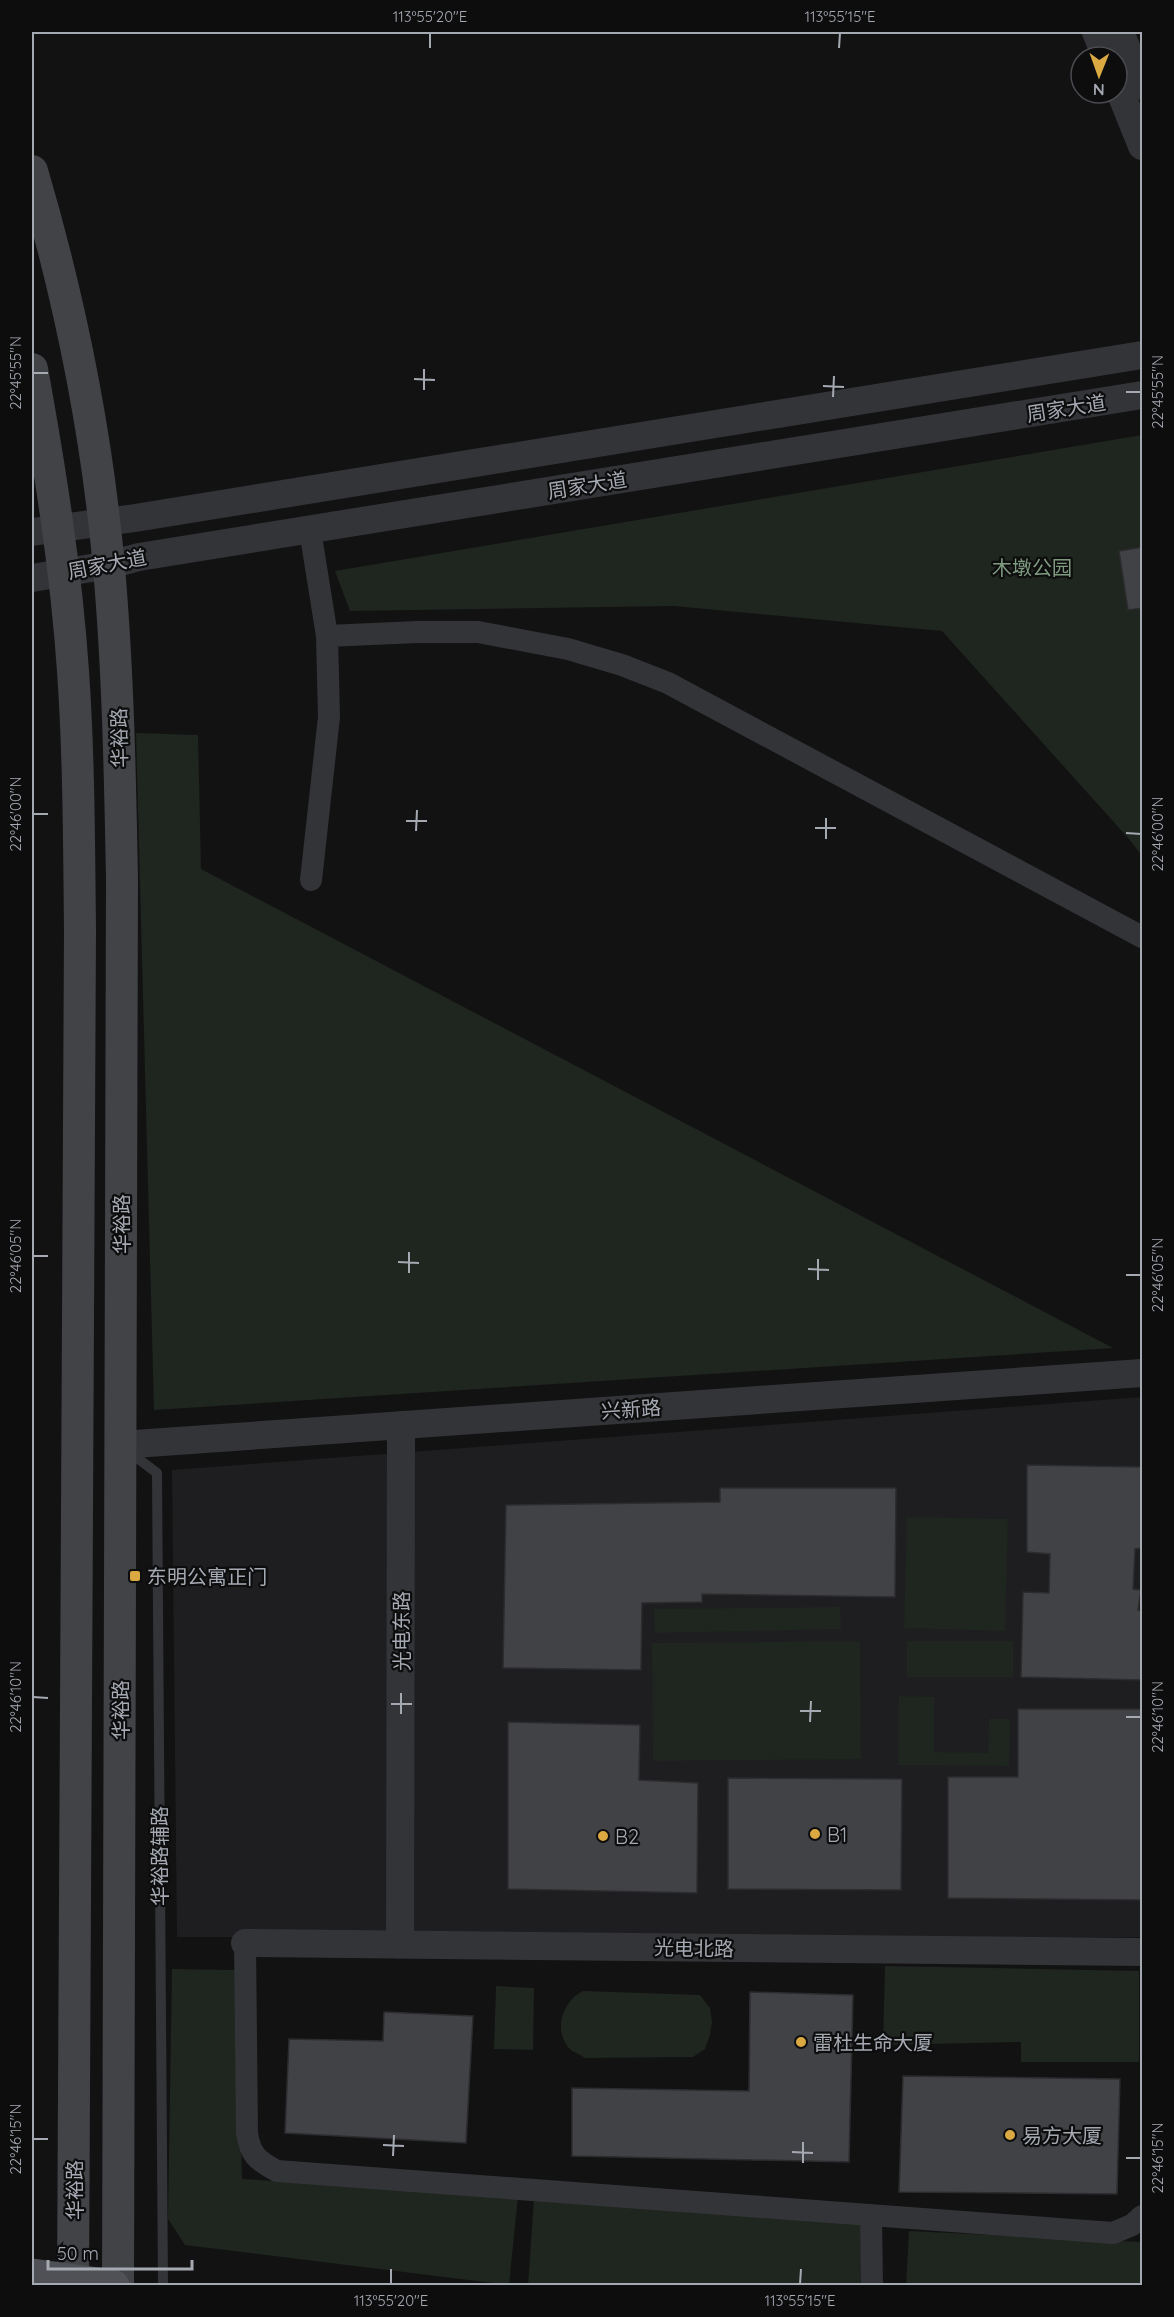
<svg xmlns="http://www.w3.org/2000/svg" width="1174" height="2317" viewBox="0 0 1174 2317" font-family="Quicksand,'Noto Sans SC',sans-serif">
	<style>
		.built { fill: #1e1e20 }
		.green { fill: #1f251f }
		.building { fill: #414246; stroke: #2c2c2f; stroke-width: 1.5 }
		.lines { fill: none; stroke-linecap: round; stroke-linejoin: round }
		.service { stroke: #333437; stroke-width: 10 }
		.minor { stroke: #333437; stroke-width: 22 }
		.tertiary { stroke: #333437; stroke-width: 28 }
		.secondary { stroke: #414347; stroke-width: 32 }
		.primary { stroke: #505156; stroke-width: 33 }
		.ticks { fill: none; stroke: #a5a9b2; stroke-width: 2 }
		.poi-dot { fill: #daa942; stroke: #0d0d0e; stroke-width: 2 }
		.labels { text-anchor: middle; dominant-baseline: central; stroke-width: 4.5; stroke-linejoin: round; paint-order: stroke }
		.street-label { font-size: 20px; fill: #a5a9b2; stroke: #0d0d0e }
		.park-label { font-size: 20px; fill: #7e9b80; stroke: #0d0d0e }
		.poi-label { font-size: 20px; fill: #a5a9b2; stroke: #0d0d0e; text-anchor: start }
		.neatline { fill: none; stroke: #a5a9b2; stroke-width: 2 }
		.ticks-label { font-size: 15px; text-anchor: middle; fill: #a5a9b2 }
	</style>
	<rect width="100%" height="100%" fill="#121213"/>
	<path class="built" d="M1142,1397V1937H177L172,1470Z"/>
	<path class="green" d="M1142,435V856L1129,839L942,631L674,606L350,611L335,571Z
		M136,733L198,735L201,869L1113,1348L154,1410Z
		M907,1517L1008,1519L1005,1631L904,1628Z
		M840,1607L841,1629L655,1633L654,1609Z
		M860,1641L861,1759L653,1761L652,1643Z
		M907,1641H1013V1677H907Z
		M899,1696L934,1697V1752L988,1753L989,1719H1010L1009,1766L898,1765Z
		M885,1966L1139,1971V2062H1021V2042L883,2045Z
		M172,1969L236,1970L242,2179L518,2196L509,2285L185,2245L168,2219Z
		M496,1986L534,1988L533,2050L494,2049Z
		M583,1991L700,1995L710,2008L712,2022L710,2035L705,2049L693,2057L585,2058C581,2055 576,2053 572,2051C552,2033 561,2002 583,1991Z
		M534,2198L866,2222L861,2285L528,2286Z
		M909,2231L1142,2242V2285L906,2286Z"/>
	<path class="building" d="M1143,547V608L1128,610L1119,551Z
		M1027,1465L1143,1467V1539L1142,1548L1135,1549L1133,1589L1141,1590L1138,1610L1143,1612V1680L1021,1677L1023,1592L1049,1593L1050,1554L1027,1552Z
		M720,1488H896L895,1597L702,1594V1602L642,1603L641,1670L503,1668L506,1505L720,1502Z
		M1018,1709H1143V1900L948,1898V1777H1018Z
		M508,1722L640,1725L639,1780L698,1783L697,1893L508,1889Z
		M728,1778L902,1779L901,1890L728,1889Z
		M750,1992L853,1995L849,2162L572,2156V2088L749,2091Z
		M384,2012L473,2016L466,2143L285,2133L289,2039L383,2041Z
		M903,2076L1120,2079L1117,2194L899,2192Z"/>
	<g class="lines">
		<path class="service" d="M128,1451L157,1473L163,2286"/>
		<path class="minor" d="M310,530L327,636L329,717L311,880
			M327,636L418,632H478L568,649L622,665L668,683L1142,937
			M245,1943L247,2133C250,2155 258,2161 277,2171L1113,2233L1132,2225L1142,2216
			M871,2215L872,2286"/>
		<path class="tertiary" d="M1096,32L1106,57
			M1120,32L1142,86
			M1117,84L1142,146
			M32,532L135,518L1142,355
			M32,578L109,565L139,557L1142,395
			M120,1445L1142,1373
			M245,1943L1142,1952
			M400,1945L401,1425"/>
		<path class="secondary" d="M32,171C70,300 97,434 109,568C118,671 120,774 122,878L118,2286
			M32,369C50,469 66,569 73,671C79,757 79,844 80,930L73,2286"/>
		<path class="primary" d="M32,2275L113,2286"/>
	</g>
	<path class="ticks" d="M430,48V33M839,48L840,33M33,373H48M414,379L435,380M823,386L844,387M424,390V369M1126,392H1141M833,397L834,376M33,814H48M406,821H427M815,828H836M416,831L417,810M1126,833L1141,834M826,839V818M33,1256H48M398,1262L419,1263M808,1269L829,1270M409,1273V1252M1126,1275H1141M818,1280V1259M33,1697L48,1698M391,1704H412M800,1711H821M401,1714V1693M1126,1717H1141M810,1722L811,1701M33,2139H48M383,2145L404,2146M792,2152L813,2153M393,2156L394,2135M1126,2158H1141M803,2163V2142M391,2284V2269M800,2284L801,2269"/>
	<g class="poi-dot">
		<rect x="129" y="1570" width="12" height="12" rx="3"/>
		<circle cx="815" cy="1834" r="6"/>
		<circle cx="603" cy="1836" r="6"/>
		<circle cx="801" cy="2042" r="6"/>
		<circle cx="1010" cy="2135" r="6"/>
	</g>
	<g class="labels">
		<g class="street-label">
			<text transform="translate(1066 408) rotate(-9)">周家大道</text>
			<text transform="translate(587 485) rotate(-9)">周家大道</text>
			<text transform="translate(107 564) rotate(-11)">周家大道</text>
			<text transform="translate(119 738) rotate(-91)">华裕路</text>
			<text transform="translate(121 1224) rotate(-90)">华裕路</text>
			<text transform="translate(631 1409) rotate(-4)">兴新路</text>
			<text transform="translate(401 1631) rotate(-90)">光电东路</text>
			<text transform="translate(120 1710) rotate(-90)">华裕路</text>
			<text transform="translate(159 1856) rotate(-90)">华裕路辅路</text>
			<text transform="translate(694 1948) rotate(1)">光电北路</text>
			<text transform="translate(74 2190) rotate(-90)">华裕路</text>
		</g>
		<g class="park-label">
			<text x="1032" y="567">木墩公园</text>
		</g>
		<g class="poi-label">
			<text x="147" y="1576">东明公寓正门</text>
			<text x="827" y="1834">B1</text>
			<text x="615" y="1836">B2</text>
			<text x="813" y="2042">雷杜生命大厦</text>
			<text x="1022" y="2135">易方大厦</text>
		</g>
	</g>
	<rect width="1174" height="2317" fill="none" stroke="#0d0d0e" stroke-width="66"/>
	<g transform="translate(1099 75) rotate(181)"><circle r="28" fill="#0d0d0e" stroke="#4a4b50" stroke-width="1.5"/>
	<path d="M0-4.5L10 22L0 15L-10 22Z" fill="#daa942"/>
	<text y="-9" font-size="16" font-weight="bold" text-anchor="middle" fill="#a5a9b2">N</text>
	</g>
	<path d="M48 2260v9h144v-9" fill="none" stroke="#a5a9b2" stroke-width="3"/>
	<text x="57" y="2260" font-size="18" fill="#a5a9b2" stroke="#0d0d0e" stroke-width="4.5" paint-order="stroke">50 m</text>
	<rect x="33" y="33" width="1108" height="2251" class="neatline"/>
	<g class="ticks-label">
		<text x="430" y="22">113°55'20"E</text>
		<text x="840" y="22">113°55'15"E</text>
		<text transform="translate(16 373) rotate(-90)" y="5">22°45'55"N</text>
		<text transform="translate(1158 392) rotate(-90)" y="5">22°45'55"N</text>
		<text transform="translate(16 814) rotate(-90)" y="5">22°46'00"N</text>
		<text transform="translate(1158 834) rotate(-90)" y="5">22°46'00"N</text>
		<text transform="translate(16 1256) rotate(-90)" y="5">22°46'05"N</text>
		<text transform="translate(1158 1275) rotate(-90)" y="5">22°46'05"N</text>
		<text transform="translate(16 1697) rotate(-90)" y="5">22°46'10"N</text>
		<text transform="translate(1158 1717) rotate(-90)" y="5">22°46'10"N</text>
		<text transform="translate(16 2139) rotate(-90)" y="5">22°46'15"N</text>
		<text transform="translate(1158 2158) rotate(-90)" y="5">22°46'15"N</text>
		<text x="391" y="2306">113°55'20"E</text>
		<text x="800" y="2306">113°55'15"E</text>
	</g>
</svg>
